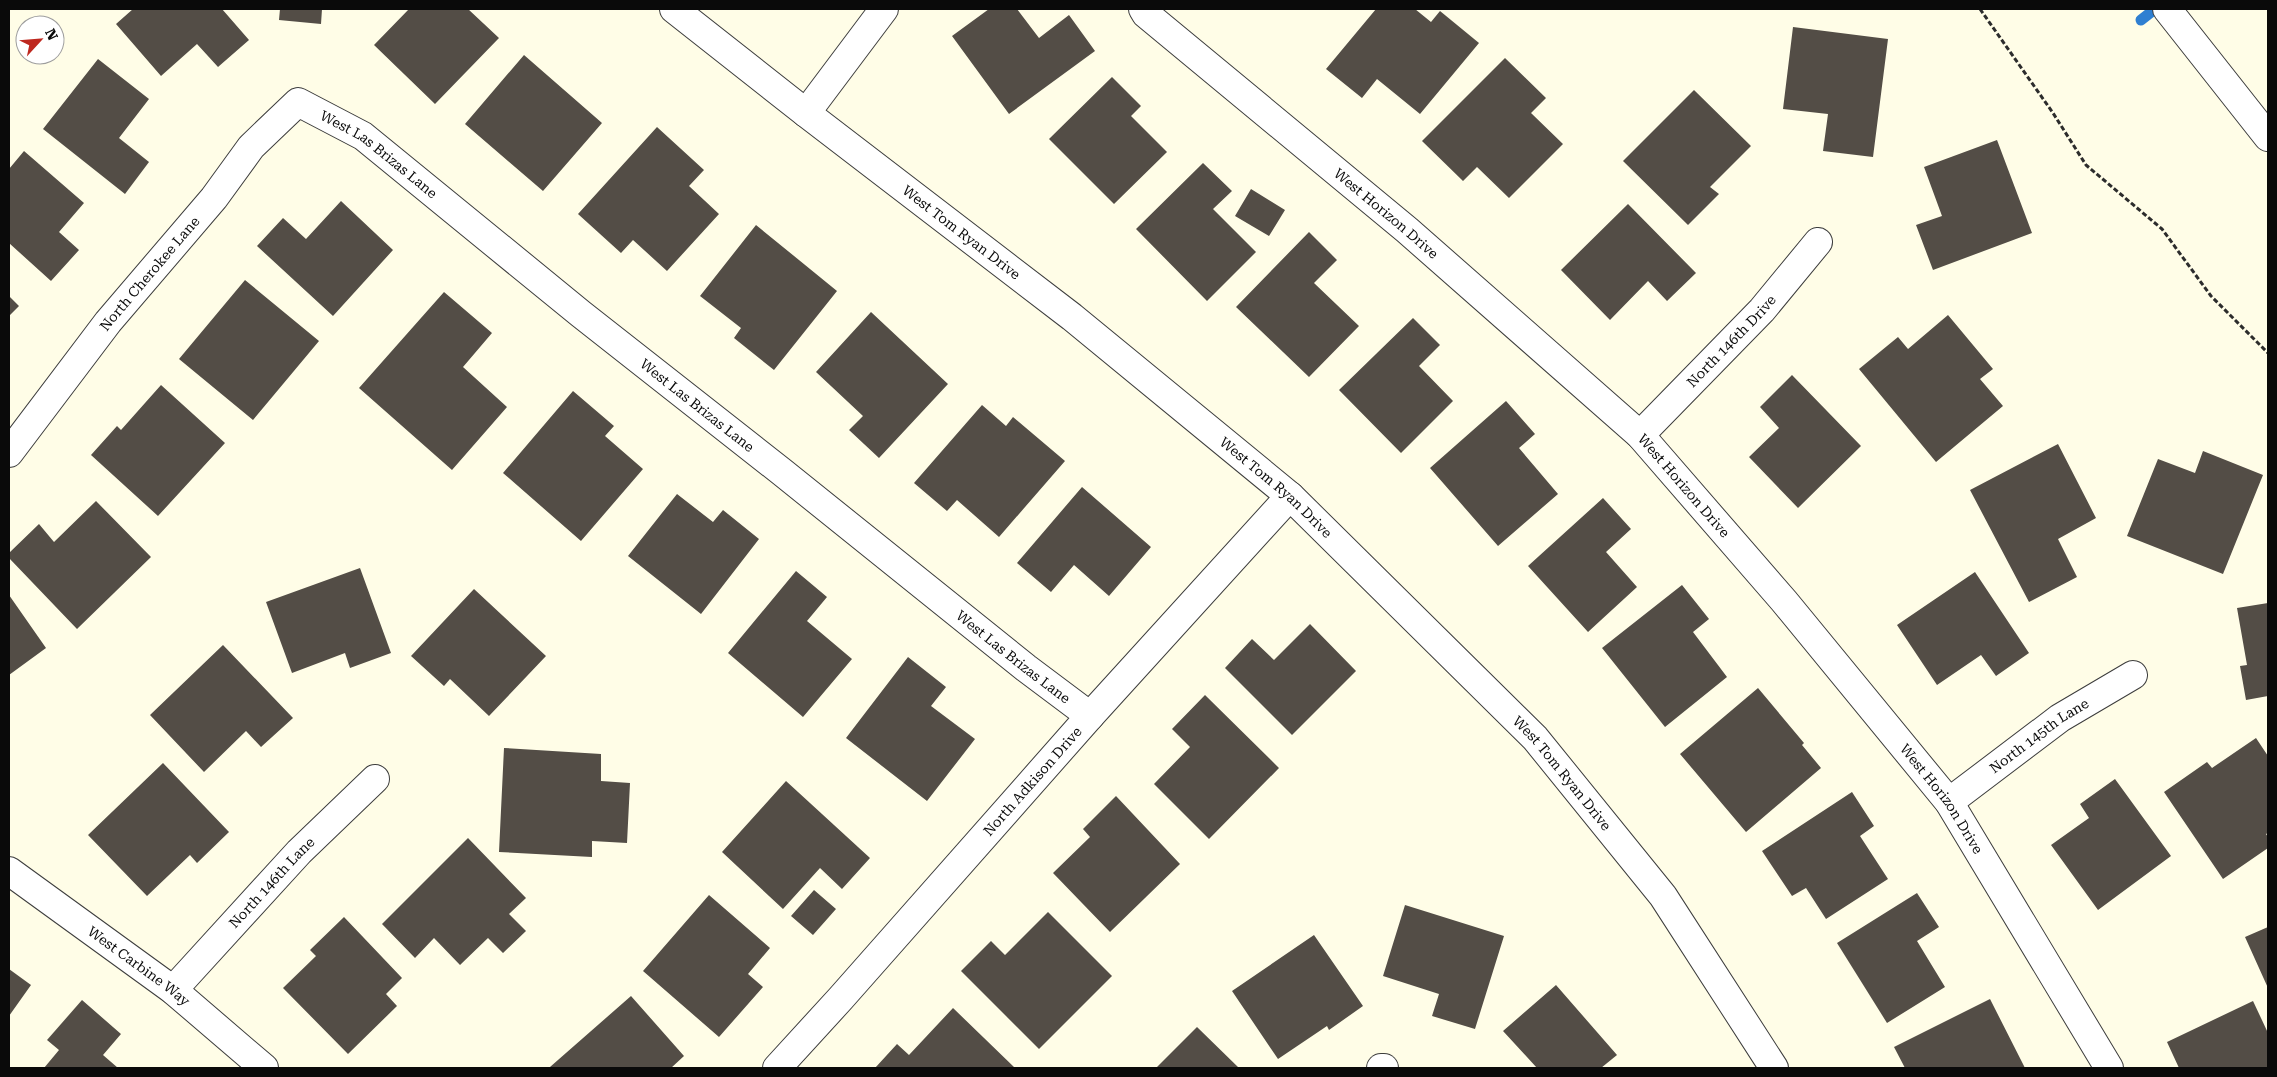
<svg xmlns="http://www.w3.org/2000/svg" width="2277" height="1077" viewBox="0 0 2277 1077" font-family="'Roboto Serif',serif">
	<style>
		.lines { fill: none; stroke-linecap: round; stroke-linejoin: round }
		.stream { stroke: #2f7fd1; stroke-width: 11 }
		.building { fill: #534d46 }
		.minor-casing { stroke: #3d3d3d; stroke-width: 30 }
		.path { stroke: #2c2c2c; stroke-width: 3; stroke-dasharray: 5 2.5; stroke-linecap: butt }
		.minor { stroke: #fff; stroke-width: 28 }
		.labels { text-anchor: middle; dominant-baseline: central; stroke-width: 5; stroke-linejoin: round; paint-order: stroke }
		.street-label { font-size: 14px; fill: #0a0a0a; stroke: #fff }
	</style>
	<rect width="100%" height="100%" fill="#fffde7"/>
	<g class="lines">
		<path class="stream" d="M2141,20L2155,9"/>
	</g>
	<path class="building" d="M133,9H222L249,40L218,67L197,44L161,76L116,24Z
		M280,9H322L321,24L279,20Z
		M409,9H468L499,38L435,104L374,45Z
		M989,9H1017L1039,38L1069,15L1095,51L1009,114L952,36Z
		M1376,9H1415L1431,22L1440,11L1479,43L1420,114L1377,79L1362,98L1326,69Z
		M1793,27L1888,39L1873,157L1823,151L1828,114L1783,109Z
		M524,55L602,123L543,191L465,124Z
		M1505,58L1546,98L1531,113L1563,144L1509,198L1477,167L1463,181L1422,141Z
		M98,59L149,99L119,138L149,162L125,194L43,129Z
		M1112,77L1141,106L1131,116L1167,152L1114,204L1049,139Z
		M1694,90L1751,146L1710,187L1719,194L1688,225L1623,161Z
		M657,127L704,170L689,186L719,214L667,271L633,240L621,253L578,214Z
		M1997,140L2032,233L1933,270L1916,225L1942,216L1924,167Z
		M24,151L84,203L59,232L79,250L51,281L9,243V169Z
		M1203,163L1232,191L1213,209L1256,252L1207,301L1136,229Z
		M1251,189L1285,210L1269,236L1235,216Z
		M341,201L393,250L333,316L257,246L283,218L306,239Z
		M1628,204L1696,273L1667,301L1648,281L1610,320L1561,270Z
		M756,225L837,291L774,370L734,338L741,328L700,296Z
		M1309,232L1337,260L1314,283L1359,326L1309,377L1236,307Z
		M245,280L319,341L253,420L179,359Z
		M444,292L492,333L463,367L507,407L452,470L359,388Z
		M9,296L19,306L9,316Z
		M871,312L948,384L879,458L849,430L863,416L816,372Z
		M1948,315L1993,369L1980,379L2003,406L1936,462L1859,369L1898,337L1908,349Z
		M1413,318L1440,345L1419,366L1453,401L1401,453L1339,390Z
		M1792,375L1861,446L1798,508L1749,457L1779,428L1760,407Z
		M161,385L225,443L158,516L91,455L117,426L121,430Z
		M573,391L614,426L605,436L643,469L581,541L503,473Z
		M1506,401L1535,434L1519,448L1558,494L1498,546L1430,468Z
		M982,405L1006,426L1013,417L1065,461L999,537L957,500L947,511L914,483Z
		M2058,444L2096,518L2058,539L2077,577L2029,602L1970,490Z
		M2203,451L2263,475L2223,574L2127,536L2158,459L2195,473Z
		M1082,487L1151,547L1109,596L1074,565L1051,592L1017,563Z
		M677,494L713,522L723,510L759,539L701,614L628,556Z
		M1603,498L1631,529L1606,552L1637,587L1588,632L1528,566Z
		M96,501L151,557L77,629L9,558V553L39,524L54,542Z
		M360,568L391,653L350,668L345,653L292,673L266,602Z
		M796,571L827,597L807,621L852,659L803,717L728,653Z
		M1975,572L2029,653L1996,676L1981,655L1937,685L1897,625Z
		M1682,585L1709,619L1693,632L1727,677L1665,727L1602,648Z
		M474,589L546,656L489,716L450,679L444,686L411,656Z
		M9,595L46,648L9,675Z
		M2268,603V696L2246,700L2240,666L2247,665L2237,608Z
		M1310,624L1356,671L1292,735L1225,668L1252,639L1274,660Z
		M223,645L293,718L261,747L246,731L204,772L150,715Z
		M908,657L946,687L931,706L975,739L927,801L846,738Z
		M1758,688L1804,743L1802,745L1821,768L1746,832L1680,754Z
		M1205,695L1279,768L1209,839L1154,784L1190,747L1172,729Z
		M2256,738L2268,756V833L2266,834L2268,837V848L2223,879L2164,792L2207,762L2212,768Z
		M504,748L601,754V781L630,783L627,843L592,841V857L499,852Z
		M163,763L229,832L197,863L190,855L147,896L88,835Z
		M2115,779L2171,856L2098,910L2051,845L2089,818L2080,804Z
		M786,781L870,858L842,889L820,868L783,909L722,852Z
		M1852,792L1874,826L1860,836L1888,879L1826,919L1806,888L1792,896L1762,851Z
		M1116,796L1180,864L1110,932L1053,873L1090,837L1083,829Z
		M468,838L526,898L509,914L526,931L503,953L488,938L460,965L434,938L415,958L382,924Z
		M814,890L836,909L813,935L791,916Z
		M1917,893L1939,927L1917,941L1945,987L1887,1023L1837,943Z
		M709,895L770,948L748,974L763,987L719,1037L643,971Z
		M1405,905L1504,936L1475,1029L1432,1016L1439,994L1383,976Z
		M1048,912L1112,976L1039,1049L961,971L991,941L1005,955Z
		M344,917L402,978L386,994L397,1006L348,1054L283,988L316,956L310,950Z
		M2268,927V988L2245,937Z
		M1314,935L1363,1006L1329,1030L1327,1026L1278,1059L1232,991Z
		M9,969L31,985L9,1016Z
		M1556,985L1617,1055L1601,1068H1537L1503,1031Z
		M631,996L684,1056L671,1068H552L550,1067Z
		M1990,999L2025,1068H1905L1894,1047Z
		M82,1000L121,1034L103,1055L118,1068H44L59,1050L47,1040Z
		M2253,1001L2268,1033V1068H2179L2167,1042Z
		M953,1008L1014,1067L1013,1068H875L897,1044L909,1055Z
		M1197,1027L1239,1068H1156Z"/>
	<g class="lines">
		<g class="minor-casing">
			<g id="minor">
				<path id="s1" d="M674,9L806,113L1072,317L1290,496L1535,738L1663,896L1774,1068"/>
				<path id="s2" d="M1143,9L1146,14L1407,230L1640,435L1784,601L1949,802L2109,1068"/>
				<path d="M2167,9L2268,137"/>
				<path d="M806,113L884,9"/>
				<path id="s3" d="M1640,435L1762,310L1818,242"/>
				<path id="s4" d="M9,453L108,322L214,198L251,147L298,102L363,136L581,314L782,472L1026,668L1090,716"/>
				<path id="s5" d="M1949,802L2060,718L2133,675"/>
				<path id="s6" d="M9,871L173,990L264,1068"/>
				<path id="s7" d="M173,990L299,852L375,779"/>
				<path id="s8" d="M777,1068L841,998L1090,716L1290,496"/>
				<path d="M1381,1068H1384"/>
			</g>
		</g>
		<path class="path" d="M1980,9L2053,113L2086,165L2162,229L2211,296L2268,353"/>
		<use href="#minor" class="minor"/>
	</g>
	<g class="labels">
		<g class="street-label">
			<text stroke="none"><textPath href="#s4" startOffset="552">West Las Brizas Lane</textPath></text>
			<text stroke="none"><textPath href="#s2" startOffset="318">West Horizon Drive</textPath></text>
			<text stroke="none"><textPath href="#s1" startOffset="364">West Tom Ryan Drive</textPath></text>
			<text stroke="none"><textPath href="#s4" startOffset="228">North Cherokee Lane</textPath></text>
			<text stroke="none"><textPath href="#s3" startOffset="131">North 146th Drive</textPath></text>
			<text stroke="none"><textPath href="#s4" startOffset="958">West Las Brizas Lane</textPath></text>
			<text stroke="none"><textPath href="#s2" startOffset="722">West Horizon Drive</textPath></text>
			<text stroke="none"><textPath href="#s1" startOffset="769">West Tom Ryan Drive</textPath></text>
			<text stroke="none"><textPath href="#s4" startOffset="1362">West Las Brizas Lane</textPath></text>
			<text stroke="none"><textPath href="#s5" startOffset="112">North 145th Lane</textPath></text>
			<text stroke="none"><textPath href="#s1" startOffset="1174">West Tom Ryan Drive</textPath></text>
			<text stroke="none"><textPath href="#s8" startOffset="384">North Adkison Drive</textPath></text>
			<text stroke="none"><textPath href="#s2" startOffset="1128">West Horizon Drive</textPath></text>
			<text stroke="none"><textPath href="#s7" startOffset="146">North 146th Lane</textPath></text>
			<text stroke="none"><textPath href="#s6" startOffset="161">West Carbine Way</textPath></text>
		</g>
	</g>
	<rect width="2277" height="1077" fill="none" stroke="#0a0a0a" stroke-width="20"/>
	<g transform="translate(40 40) rotate(64)"><circle r="24" fill="#ffffff" stroke="#9d9d9d"/>
	<path d="M0-4L9 19L0 12L-9 19Z" fill="#be281f"/>
	<text y="-8" font-size="14" font-weight="bold" text-anchor="middle" fill="#0a0a0a">N</text>
	</g>
</svg>
